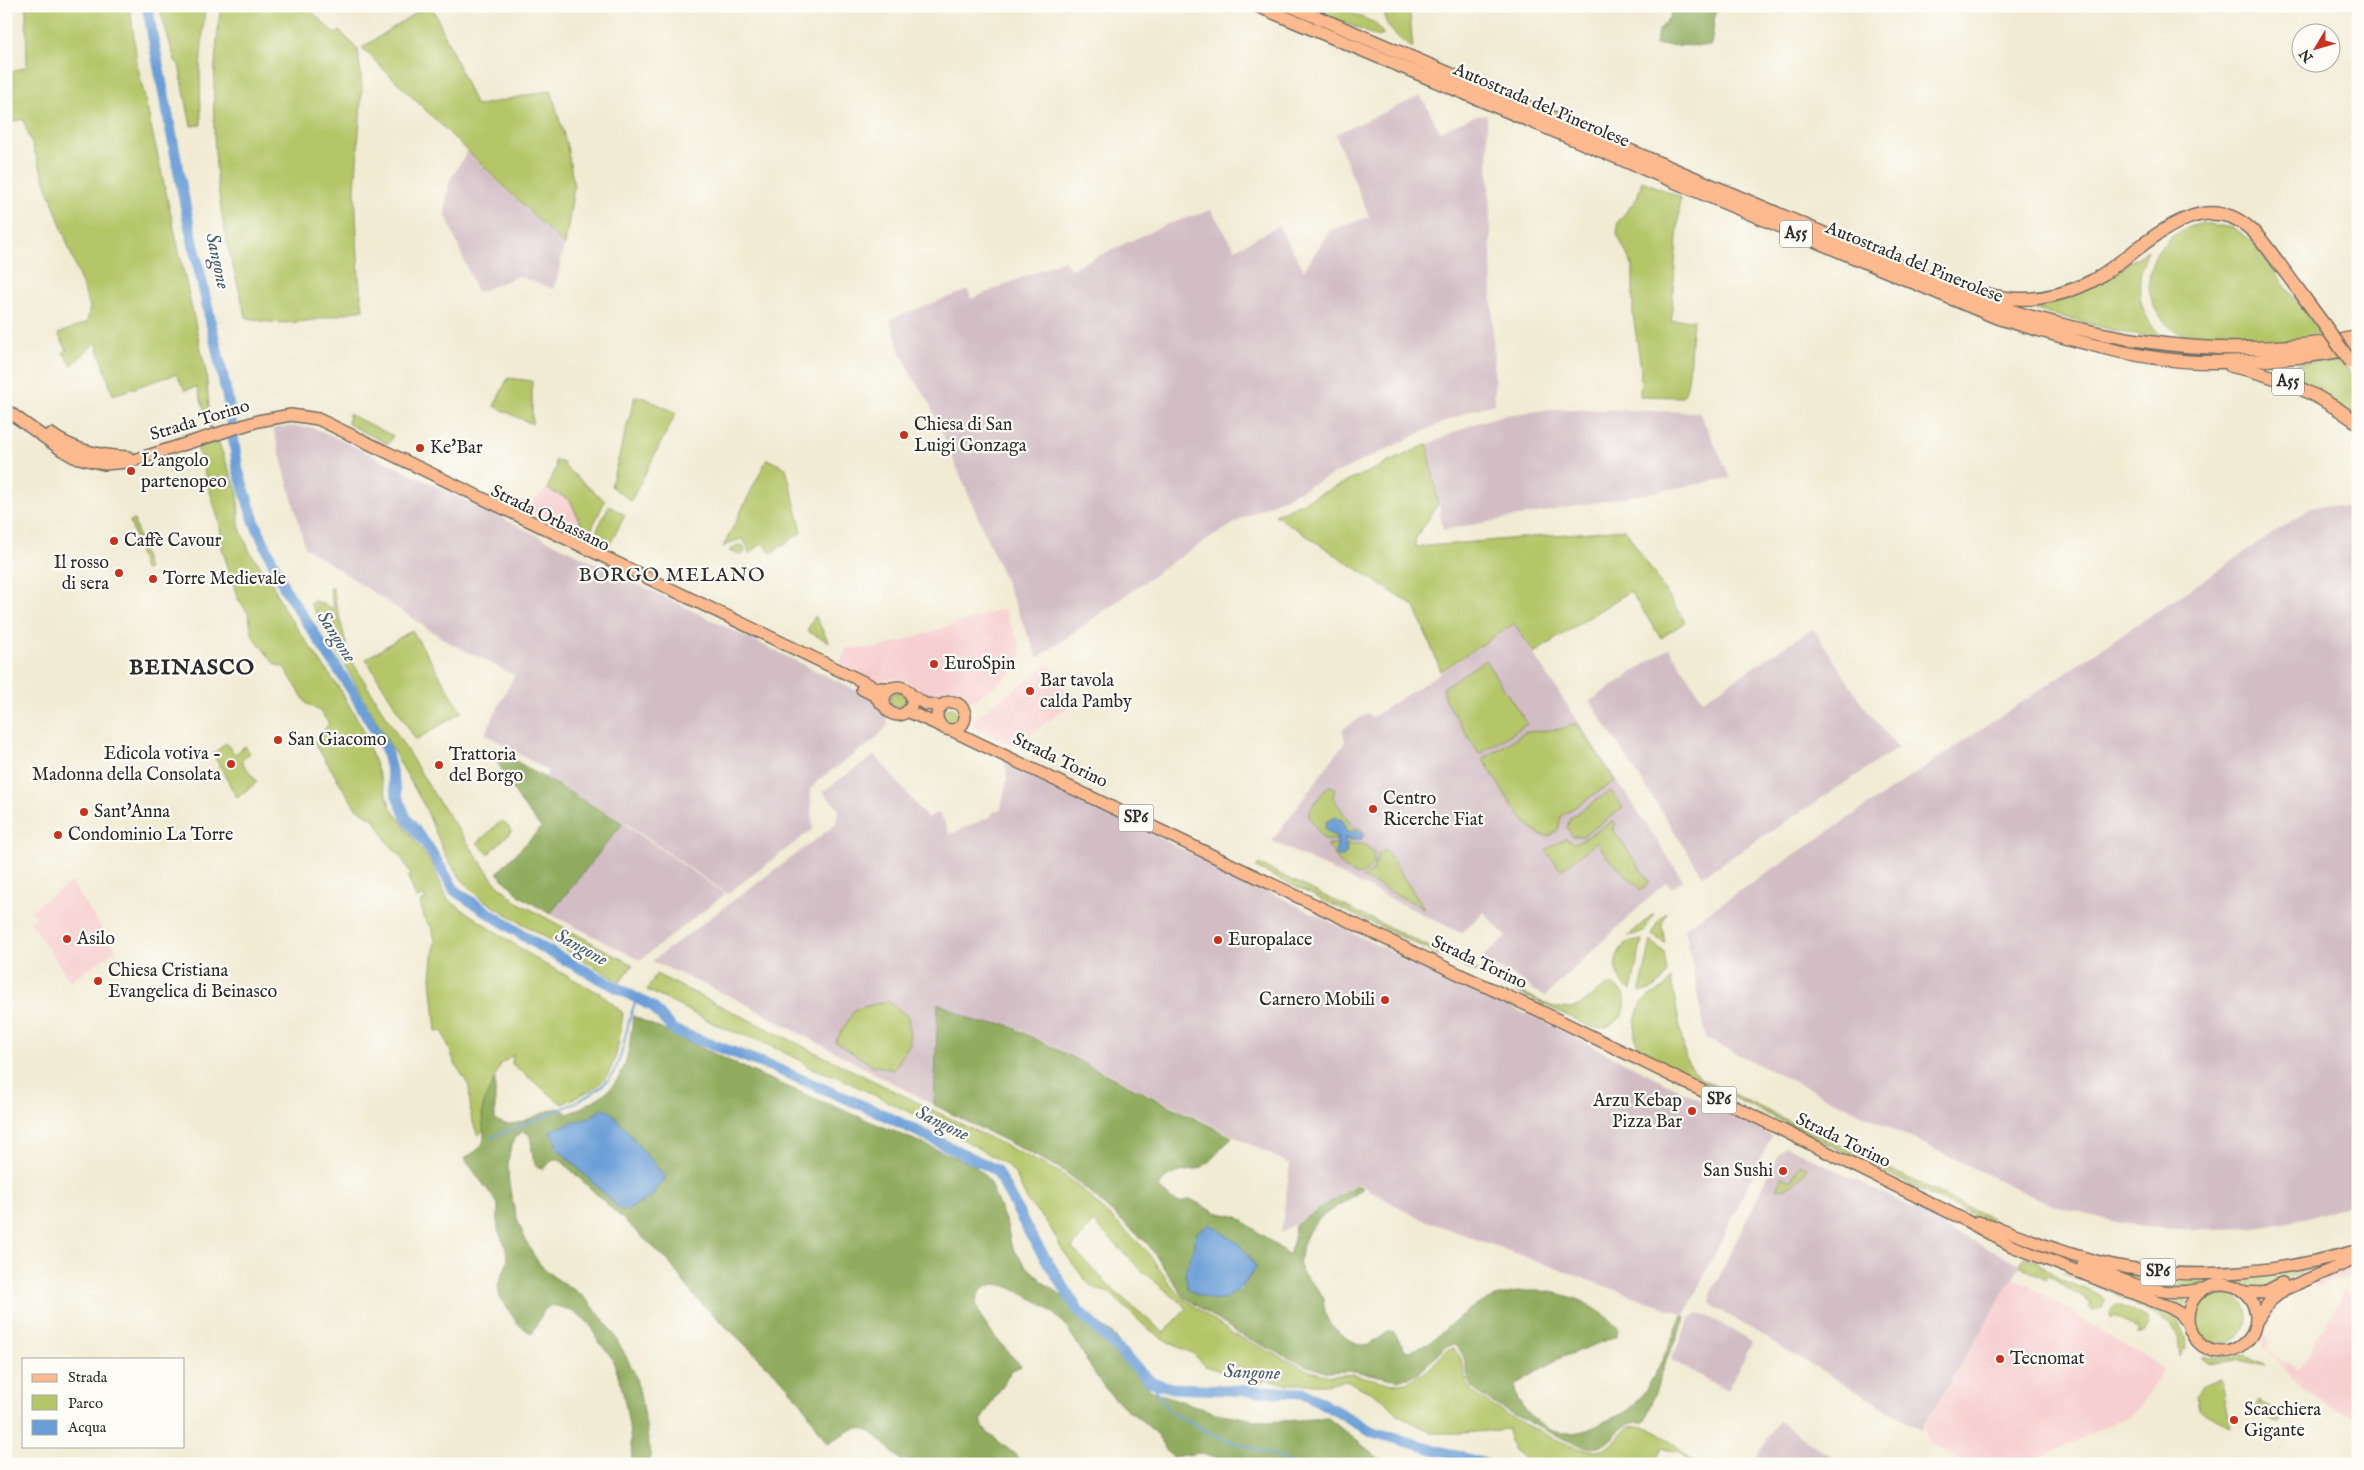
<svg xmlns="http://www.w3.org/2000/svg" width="2364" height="1470" viewBox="0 0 2364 1470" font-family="'IM FELL English',serif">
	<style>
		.built { fill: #f7cfd0 }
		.industrial { fill: #d2bdc5; fill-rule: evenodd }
		.green { fill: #b5c669; stroke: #70784a; fill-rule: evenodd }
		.forest { fill: #90ab5d; stroke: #5e6b44; fill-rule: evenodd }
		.water { fill: #6b9ed7; stroke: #4b6481 }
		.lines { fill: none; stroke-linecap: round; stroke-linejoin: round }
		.stream { stroke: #6b9ed7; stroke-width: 2 }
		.river { stroke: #6b9ed7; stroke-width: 11 }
		.major-casing { stroke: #706e66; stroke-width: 14 }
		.highway-casing { stroke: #706e66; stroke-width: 15 }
		.major { stroke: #fcba8e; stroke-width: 11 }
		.highway { stroke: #fcba8e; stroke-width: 12 }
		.highway-bridge-casing { stroke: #706e66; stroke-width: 15; stroke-linecap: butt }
		.highway-bridge { stroke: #fcba8e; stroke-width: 12 }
		.poi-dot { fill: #c8321e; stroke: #fdfcf7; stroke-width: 2 }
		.labels { text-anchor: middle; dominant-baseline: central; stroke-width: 4.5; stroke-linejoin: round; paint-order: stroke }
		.shield { fill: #fdfcf7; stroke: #6a6a68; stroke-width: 1 }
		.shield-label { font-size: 16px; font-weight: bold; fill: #2b2b2b }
		.street-label { font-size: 18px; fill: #2b2b2b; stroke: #fdfcf7 }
		.poi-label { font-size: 18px; fill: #2b2b2b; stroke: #fdfcf7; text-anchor: start }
		.water-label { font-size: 19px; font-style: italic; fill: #455970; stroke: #fdfcf7 }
		.quarter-label { font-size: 20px; letter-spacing: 1px; fill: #2b2b2b; stroke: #fdfcf7 }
		.district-label { font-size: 22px; font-weight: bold; letter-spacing: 1px; fill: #2b2b2b; stroke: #fdfcf7 }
	</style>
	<rect width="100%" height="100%" fill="#fdfcf7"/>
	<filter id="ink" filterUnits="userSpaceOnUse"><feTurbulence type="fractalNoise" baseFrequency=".02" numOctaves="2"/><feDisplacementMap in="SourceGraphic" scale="10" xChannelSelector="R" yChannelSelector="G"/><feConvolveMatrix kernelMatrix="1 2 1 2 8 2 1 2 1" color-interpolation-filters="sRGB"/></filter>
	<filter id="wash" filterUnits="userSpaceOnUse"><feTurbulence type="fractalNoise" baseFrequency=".0096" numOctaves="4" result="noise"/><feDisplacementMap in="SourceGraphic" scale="20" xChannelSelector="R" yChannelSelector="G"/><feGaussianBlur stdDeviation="1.12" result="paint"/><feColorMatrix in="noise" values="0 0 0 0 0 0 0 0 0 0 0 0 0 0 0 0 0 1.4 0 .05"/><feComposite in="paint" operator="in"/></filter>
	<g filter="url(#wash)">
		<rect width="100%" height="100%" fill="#f1ebd3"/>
		<path class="built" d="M547,489L570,500L585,531L582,538L529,513L536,498Z
			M1004,609L1020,646L1021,656L1014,671L974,701L953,696L951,690H943L938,699H929L907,681L896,679L877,682L844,666L840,662L847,648H879Z
			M1050,663L1073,703L1014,746L973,727L972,720Z
			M71,882L116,950L70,981L30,922L37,918L31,910Z
			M2358,1263V1271L2340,1280L2334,1279L2317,1288L2314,1283L2283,1298L2263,1333L2267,1336L2270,1344L2267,1348L2284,1365L2287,1362L2299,1369L2344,1291L2358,1299V1421L2305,1391L2265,1348L2260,1335L2263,1320L2279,1297Z
			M2013,1276L2164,1369L2141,1406L2129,1416L2031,1462L2002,1464L1988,1455L1982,1464H1965L1928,1442L1923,1429Z"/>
		<path class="industrial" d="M1421,96L1440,131L1472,117L1487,114L1495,404L1469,411L1433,427L1246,516L1175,560L1038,658L928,400L912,377L898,345L890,319L968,290L971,299L1064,260L1070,269L1165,225L1211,210L1235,249L1279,226L1304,270L1330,230L1369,217L1335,134Z
			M467,152L564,246L558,277L553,289L518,276L477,293L445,213L449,182Z
			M1558,409L1699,412L1731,478L1443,530L1429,444L1473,424L1504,415Z
			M291,426L313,428L333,436L872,698L885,713L888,720L887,726L875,740L819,779L810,790L813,829L727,894L624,822L545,777L548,771L485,734L514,675L448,642L305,547L273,428Z
			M2325,505L2358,508V1201L2309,1218L2258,1228L2172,1230L2121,1223L2061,1208L2036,1198L1706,1039L1685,928L2311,508Z
			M1514,625L1683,880L1671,888L1666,882L1545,996L1533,990L1525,982L1480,959L1506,937L1484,912L1461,933L1272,841L1345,742L1343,729L1368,713L1371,718ZM1485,660L1526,724L1444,687ZM1577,723L1615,781L1561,816L1533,731L1561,729ZM1328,786L1335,793L1333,796L1353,827L1360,828L1362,840H1325L1309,817V811ZM1622,808L1583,836H1572ZM1613,821L1612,828L1650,882L1641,890L1607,857L1597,842L1545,850L1569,841L1579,842ZM1378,856L1423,907L1362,879L1374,870Z
			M1813,628L1863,705L1898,748L1703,876L1590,701L1669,648L1703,700Z
			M875,755L927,818L937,813L941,815L950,834L992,816V813L1001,809L1007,779L1005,762L1481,996L1536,1018L1772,1136L1685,1315L1418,1218L1357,1183L1281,1233L1290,1164L1007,1023H979L938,1004L934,1105L736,999L652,961L835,825L839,809L822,792Z
			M623,823L725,894L640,960L550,914Z
			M1786,1146L1946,1224L1944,1228L2021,1264L1921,1430L1713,1306L1710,1302L1712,1291L1779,1153Z
			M1697,1314L1707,1316L1753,1342L1727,1390L1671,1360L1691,1317Z
			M1778,1421L1842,1464H1749L1752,1457L1756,1458Z"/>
		<path class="green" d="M26,6H130L137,63L206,372L211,432L197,387L185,390L176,374L113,395L96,342L72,365L63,353L67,350L58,334L87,322L90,307L23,119L8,123L6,118V75L27,66Z
			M159,6H205L200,70L201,125L191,126L179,65L175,61Z
			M221,6H306L335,34L340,31L358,50L362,87L355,190L359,280L363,309C324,318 286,330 246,317C240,293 233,268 227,243C211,166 210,84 221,6Z
			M426,6H432L476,106L551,90L567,146L574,187L565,246L362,48Z
			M1306,6H1336L1375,23L1384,35L1378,37Z
			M1385,6H1409L1413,48C1399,40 1379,23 1385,6Z
			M1642,181L1680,197L1671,321L1694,319C1689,336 1692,389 1682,397L1640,396L1641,370L1633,313V267L1617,234L1618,222L1637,198Z
			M2202,223L2234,228L2252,241L2322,336C2287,340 2223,350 2190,338C2142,321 2134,261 2177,233C2184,228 2194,226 2202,223Z
			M2148,250C2134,280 2136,318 2166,339L2120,332L2013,304L2096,284Z
			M2339,358L2358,383V418L2266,369Z
			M508,378L532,381V424L494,406Z
			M635,396L643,397L676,413L631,501L611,486Z
			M349,414L393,436L388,444L348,424Z
			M218,441L238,493L239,526L250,552L271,581L285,611L339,688L362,727L391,808L432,864L448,900L541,962L601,994L623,1013C619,1039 618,1073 594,1088C584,1094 572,1099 562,1104L512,1064L513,1055L500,1065L483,1106L485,1129L478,1136L471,1117L469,1086L455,1064L443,1032L436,1031L431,977L435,940L432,928L425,920L420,903L426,899L424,896L416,898L408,877L411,875L400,855L388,843L375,820L355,807L314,742L329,724L321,712L307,704L284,667L276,665L253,637L248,613L238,599L222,548L220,525L197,447Z
			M1428,444L1438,504L1415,540L1416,547L1625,529L1685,622L1661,638L1630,591L1534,653L1514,624L1441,671L1415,607L1275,515Z
			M767,459L786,468L802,532L771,553L763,543L749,554L747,545L742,539L732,542L723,547Z
			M555,461L563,462L564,466L605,501L590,532L582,527L570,500L547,489L556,468Z
			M609,506L625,515L609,546L593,538Z
			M134,520L148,569L144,570L130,521Z
			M737,545L744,546L745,552L742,555L729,551Z
			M332,587L348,651L353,663L435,796L494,881L517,902L633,965L620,982L480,898L462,880L446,857L425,807L310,603L313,600L334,609L330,589Z
			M815,616L829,642L807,631Z
			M412,630L462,712L416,740L366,659Z
			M1485,660L1527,724L1479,754L1444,698V687Z
			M890 700a8 8 0 1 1 16 0a8 8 0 1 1-16 0Z
			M943 716a8 8 0 1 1 16 0a8 8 0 1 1-16 0Z
			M1577,723L1615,781L1561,816L1558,830C1555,832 1551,836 1548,836C1528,840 1493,774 1483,759L1526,732L1561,729Z
			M226,743L235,754L245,746L250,753L241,761L257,782L237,798L213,754Z
			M1330,786L1335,788L1333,797L1353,827L1360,828L1364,832L1361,840H1324L1309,817V811L1326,788Z
			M1611,791L1623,808L1583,836H1572L1567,827L1571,817Z
			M502,820L512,831L488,854L477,843Z
			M1613,821L1616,825L1612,828L1650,882L1641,890L1607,857L1597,842L1561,870L1545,850L1566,838L1574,843L1579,842Z
			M1327,844H1364L1374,852V864L1365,873L1355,875L1342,866Z
			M1385,849L1424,908L1362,878L1374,870L1378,854Z
			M1259,864L1548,1005C1557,1008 1568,1010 1578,1006C1594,1000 1609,969 1625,997C1628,1017 1611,1032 1591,1027L1256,868Z
			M1667,912L1662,924L1665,943L1652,935L1657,923Z
			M1654,913L1644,932L1628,936Z
			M1642,939L1631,990C1606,976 1613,940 1642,939Z
			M1651,941L1664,952L1667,972C1662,984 1653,991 1640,992Z
			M656,974L1057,1171L1070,1179L1145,1249L1173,1288L1183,1298L1231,1333L1310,1371L1330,1376L1353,1374L1393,1384L1407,1382L1428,1370L1447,1350L1453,1349C1468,1360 1461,1377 1471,1390C1484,1406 1577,1454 1596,1451C1611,1450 1618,1435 1629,1427C1656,1421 1677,1447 1695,1464H1691L1678,1451L1675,1452L1662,1448L1654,1464H1531L1514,1450L1509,1442L1508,1429L1463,1433H1432L1399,1415L1382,1398L1345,1380L1326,1384H1286L1267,1380L1256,1383L1205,1366L1194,1354L1170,1343L1148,1329L1110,1293L1095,1289L1086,1281L1061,1248L1049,1225L1028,1202L1015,1174L1007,1165L949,1131L837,1077L808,1067L800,1060L760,1041L723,1028L647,990ZM1093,1222L1141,1270L1187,1308L1164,1333L1118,1294L1072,1248Z
			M1671,979L1686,1060L1699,1078L1991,1218L1990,1221L1966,1212L1645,1054C1630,1043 1633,1015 1643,1002C1651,992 1661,994 1671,979Z
			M888,1001L908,1016L910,1043L894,1070L872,1065L835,1042L855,1009Z
			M1800,1164L1808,1168C1799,1178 1791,1192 1776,1188L1782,1176L1791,1181Z
			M2025,1257L2037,1261L2058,1278L2102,1296L2105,1300L2102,1307L2093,1310L2089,1307L2091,1303L2048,1276L2045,1280L2021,1265L2020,1261Z
			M2100,1265L2142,1273L2314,1266L2264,1290L2249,1289L2237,1282L2222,1279L2193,1287L2158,1289Z
			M2063,1272L2175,1316L2185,1337L2186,1349H2183L2180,1356L2178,1335L2170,1323L2107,1290Z
			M2195 1317a26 26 0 1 1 52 0a26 26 0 1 1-52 0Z
			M2144,1292L2189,1296L2183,1309Z
			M2116,1305H2120L2147,1319L2149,1325L2144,1334H2137L2139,1330L2115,1316L2111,1319L2110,1314Z
			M2245,1355L2265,1366L2236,1359L2208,1363L2202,1358Z
			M2221,1379L2231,1427L2199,1409L2197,1397L2203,1386Z
			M2258,1401L2284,1416L2280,1424L2254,1409Z"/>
		<path class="forest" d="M1678,6H1716L1711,46L1655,45L1658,32Z
			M493,748L623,823L550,914L520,896L497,873L541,828L520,801L491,751Z
			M938,1003L979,1023L1006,1024L1232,1137C1225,1144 1208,1165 1200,1168C1187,1172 1165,1171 1159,1188L1171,1199L1180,1203L1190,1199L1215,1212L1238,1217L1289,1255L1294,1239L1295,1225L1356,1185L1363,1188C1346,1205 1317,1212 1307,1235C1303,1244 1298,1258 1300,1268C1303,1278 1314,1283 1320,1292C1325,1300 1323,1309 1327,1318C1332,1330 1357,1348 1370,1345L1388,1332L1393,1331L1406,1351C1430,1349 1445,1327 1463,1314C1511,1279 1578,1284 1618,1328L1617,1336L1560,1358L1516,1384C1513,1393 1519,1401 1524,1408C1546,1438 1574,1439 1604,1422C1613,1417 1623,1415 1631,1408C1649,1393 1673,1338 1682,1315L1686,1317L1666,1361L1646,1418L1643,1422C1615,1420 1615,1450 1588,1448C1567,1441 1482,1404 1472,1386C1463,1372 1470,1356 1454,1345L1445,1347L1417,1374L1399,1380L1354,1371L1326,1372L1302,1364L1239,1334L1183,1296L1147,1243L1072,1177L1056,1166L934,1105ZM1197,1232L1256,1268L1239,1292L1194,1248Z
			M633,1016L762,1076L974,1165L988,1179L1007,1225L1011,1245L1024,1264L1048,1286L1114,1335L1150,1390L1216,1413L1268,1422L1328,1418L1386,1464H1230L1200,1453L1172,1457C1164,1450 1161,1439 1154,1432C1139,1416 1120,1407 1106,1389C1086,1366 1077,1334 1054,1314C1041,1302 1024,1294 1008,1287C996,1282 983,1283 977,1298C970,1315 1010,1353 1021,1366L1012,1370L981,1420L983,1427L988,1433L1027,1464H904C892,1453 869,1420 851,1430C843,1434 836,1439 827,1443L802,1403L782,1380L695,1297L668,1261L559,1159H554L543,1169L538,1168C529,1157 534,1146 529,1134L523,1131C490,1153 519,1239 540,1264C552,1279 568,1284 582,1296C592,1304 601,1317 609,1327C618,1341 626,1356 633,1370C640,1385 650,1446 651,1464H632C632,1437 623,1372 607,1351C605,1348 601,1346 599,1343C596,1339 595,1334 593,1329C583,1314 568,1308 551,1305L544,1310L532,1334L518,1324L500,1298L498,1285L508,1261L505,1245L498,1230V1204L464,1158C497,1143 478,1131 483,1108C485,1098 491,1088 495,1079V1119C512,1134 539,1111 559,1108L568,1114C623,1088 627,1075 633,1016ZM603,1108L611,1112L664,1176V1182L655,1189L653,1196L627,1210H621L555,1146C563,1125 587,1120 603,1108Z"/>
		<path class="water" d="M1336,817L1343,821L1346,831L1350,832L1359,830L1364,834L1362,838L1358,840L1345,838L1347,852L1342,857L1337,856L1335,851L1337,845L1336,836L1330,834L1325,828L1327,821Z
			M603,1108L611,1112L665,1177L664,1182L655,1189L653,1196L627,1210H621L555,1146L557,1141L549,1133L553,1129L591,1117Z
			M1210,1224L1241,1246L1256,1267C1237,1296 1222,1311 1188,1289L1185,1272L1194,1248L1197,1232Z"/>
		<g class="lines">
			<path class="stream" d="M492,1137C522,1125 595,1101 612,1075C626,1053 625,1022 637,999
				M1151,1382L1171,1413L1220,1438L1282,1458L1291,1464"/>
			<path class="river" d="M147,6L187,215L228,400L238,470L254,521L285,589L351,689L386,749L397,796L406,818L429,848L455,891L541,947L653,1007L673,1030L770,1066L880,1113L996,1170L1030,1234L1078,1310L1151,1382L1172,1388L1304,1393L1373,1432L1485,1464"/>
		</g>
	</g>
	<g filter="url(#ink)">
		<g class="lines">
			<g class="major-casing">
				<path id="major" d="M6,410L62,450L74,457L104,464L128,462L258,421L291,415L318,419L876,688H890
					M51,434C74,451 101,456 128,457
					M884 701a14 14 0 1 1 28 0a14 14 0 1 1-28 0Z
					M862,689L874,695L885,707
					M910,694L925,704L942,706
					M937 716a14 14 0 1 1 28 0a14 14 0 1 1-28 0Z
					M907,711L941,726
					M951,730L1465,977L1540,1011L1965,1220L2012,1246L2169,1307L2181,1314L2188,1323
					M1977,1222C1992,1224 2006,1231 2020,1236C2041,1244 2063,1252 2085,1258C2175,1284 2266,1276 2355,1251
					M2083,1264C2126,1281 2156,1299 2203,1289
					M2188 1318a34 34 0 1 1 68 0a34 34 0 1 1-68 0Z
					M2244,1292L2263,1293L2282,1283
					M2256,1322L2269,1302L2285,1289L2358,1258"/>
			</g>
			<g class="highway-casing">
				<path id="highway" d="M1258,6L1998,318C2067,338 2138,362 2210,362C2260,362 2309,357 2358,348
					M1291,6L1933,280C1957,289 1980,299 2003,308C2028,317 2054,323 2080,329C2175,351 2262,355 2358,337
					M1986,294C2022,304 2059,298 2092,281C2136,257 2195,183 2248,227C2261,237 2270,252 2280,265C2295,285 2310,306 2325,326
					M2231,366C2279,375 2319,394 2358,423"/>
			</g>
			<use href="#major" class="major"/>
			<use href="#highway" class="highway"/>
			<g class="highway-bridge-casing">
				<path id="highway-bridge" d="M2325,326L2351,362"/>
			</g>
			<use href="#highway-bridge" class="highway-bridge"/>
		</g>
	</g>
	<g class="poi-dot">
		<circle cx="904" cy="435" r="5"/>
		<circle cx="420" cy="448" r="5"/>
		<circle cx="131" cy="471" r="5"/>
		<circle cx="114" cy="541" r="5"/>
		<circle cx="119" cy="573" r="5"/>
		<circle cx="153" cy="579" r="5"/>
		<circle cx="934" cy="664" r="5"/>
		<circle cx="1030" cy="691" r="5"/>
		<circle cx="278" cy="740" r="5"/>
		<circle cx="231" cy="764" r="5"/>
		<circle cx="439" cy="765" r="5"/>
		<circle cx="1373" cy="809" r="5"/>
		<circle cx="84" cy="812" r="5"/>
		<circle cx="58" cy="835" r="5"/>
		<circle cx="67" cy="939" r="5"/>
		<circle cx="1218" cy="940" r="5"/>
		<circle cx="98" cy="981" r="5"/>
		<circle cx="1385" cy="1000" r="5"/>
		<circle cx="1692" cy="1111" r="5"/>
		<circle cx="1783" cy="1171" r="5"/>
		<circle cx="2000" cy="1359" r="5"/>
		<circle cx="2234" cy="1420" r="5"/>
	</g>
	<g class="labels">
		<g class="shield">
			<rect x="1780" y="220.5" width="32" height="27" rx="4"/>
			<rect x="2272" y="368.5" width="32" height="27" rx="4"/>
			<rect x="1118.5" y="804.5" width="35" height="27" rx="4"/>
			<rect x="1701.5" y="1086.5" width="35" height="27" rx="4"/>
			<rect x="2140.5" y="1258.5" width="35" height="27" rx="4"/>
		</g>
		<g class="shield-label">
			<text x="1796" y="234">A55</text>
			<text x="2288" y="382">A55</text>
			<text x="1136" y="818">SP6</text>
			<text x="1719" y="1100">SP6</text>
			<text x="2158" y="1272">SP6</text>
		</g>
		<g class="street-label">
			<text transform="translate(1541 106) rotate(23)">Autostrada del Pinerolese</text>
			<text transform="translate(1914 263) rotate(22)">Autostrada del Pinerolese</text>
			<text transform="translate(200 421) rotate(-17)">Strada Torino</text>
			<text transform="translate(550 519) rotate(26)">Strada Orbassano</text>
			<text transform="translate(1060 761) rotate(26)">Strada Torino</text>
			<text transform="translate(1479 963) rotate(25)">Strada Torino</text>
			<text transform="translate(1843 1141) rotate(26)">Strada Torino</text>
		</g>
		<g class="poi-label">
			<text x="914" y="425">Chiesa di San<tspan x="914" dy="21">Luigi Gonzaga</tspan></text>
			<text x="430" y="448">Ke'Bar</text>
			<text x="141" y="461">L'angolo<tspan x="141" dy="21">partenopeo</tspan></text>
			<text x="124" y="541">Caffè Cavour</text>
			<text x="109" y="563" text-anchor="end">Il rosso<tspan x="109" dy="21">di sera</tspan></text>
			<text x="163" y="579">Torre Medievale</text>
			<text x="944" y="664">EuroSpin</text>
			<text x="1040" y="681">Bar tavola<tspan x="1040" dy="21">calda Pamby</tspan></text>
			<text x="288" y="740">San Giacomo</text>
			<text x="221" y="754" text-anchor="end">Edicola votiva -<tspan x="221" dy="21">Madonna della Consolata</tspan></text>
			<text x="449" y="755">Trattoria<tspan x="449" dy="21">del Borgo</tspan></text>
			<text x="1383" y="799">Centro<tspan x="1383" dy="21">Ricerche Fiat</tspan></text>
			<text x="94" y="812">Sant'Anna</text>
			<text x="68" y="835">Condominio La Torre</text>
			<text x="77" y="939">Asilo</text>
			<text x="1228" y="940">Europalace</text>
			<text x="108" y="971">Chiesa Cristiana<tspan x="108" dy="21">Evangelica di Beinasco</tspan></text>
			<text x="1375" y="1000" text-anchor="end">Carnero Mobili</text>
			<text x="1682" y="1101" text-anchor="end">Arzu Kebap<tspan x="1682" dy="21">Pizza Bar</tspan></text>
			<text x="1773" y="1171" text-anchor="end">San Sushi</text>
			<text x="2010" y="1359">Tecnomat</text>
			<text x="2244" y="1410">Scacchiera<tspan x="2244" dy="21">Gigante</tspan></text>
		</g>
		<g class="water-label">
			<text transform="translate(217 261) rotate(78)">Sangone</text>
			<text transform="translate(336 637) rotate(58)">Sangone</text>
			<text transform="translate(581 948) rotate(29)">Sangone</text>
			<text transform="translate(942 1124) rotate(26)">Sangone</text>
			<text transform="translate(1252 1373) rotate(2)">Sangone</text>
		</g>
		<g class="quarter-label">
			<text x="672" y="575">BORGO MELANO</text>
		</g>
		<g class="district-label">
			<text x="192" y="668">BEINASCO</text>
		</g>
	</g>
	<rect width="2364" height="1470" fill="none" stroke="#fdfcf7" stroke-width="25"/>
	<rect x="22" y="1358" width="162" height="90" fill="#fdfcf7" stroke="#a9a8a5"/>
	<rect x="32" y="1374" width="25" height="8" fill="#fcba8e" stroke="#a9a8a5"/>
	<text x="68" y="1382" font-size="15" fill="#2b2b2b">Strada</text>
	<rect x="32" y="1395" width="25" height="15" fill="#b5c669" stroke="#a9a8a5"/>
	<text x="68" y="1408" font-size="15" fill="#2b2b2b">Parco</text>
	<rect x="32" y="1420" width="25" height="15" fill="#6b9ed7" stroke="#a9a8a5"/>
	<text x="68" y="1432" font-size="15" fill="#2b2b2b">Acqua</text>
	<g transform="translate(2316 48) rotate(232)"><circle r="24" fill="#fdfcf7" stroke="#a9a8a5"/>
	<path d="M0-4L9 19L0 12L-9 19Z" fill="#c8321e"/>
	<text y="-8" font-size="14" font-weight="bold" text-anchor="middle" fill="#2b2b2b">N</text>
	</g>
</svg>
